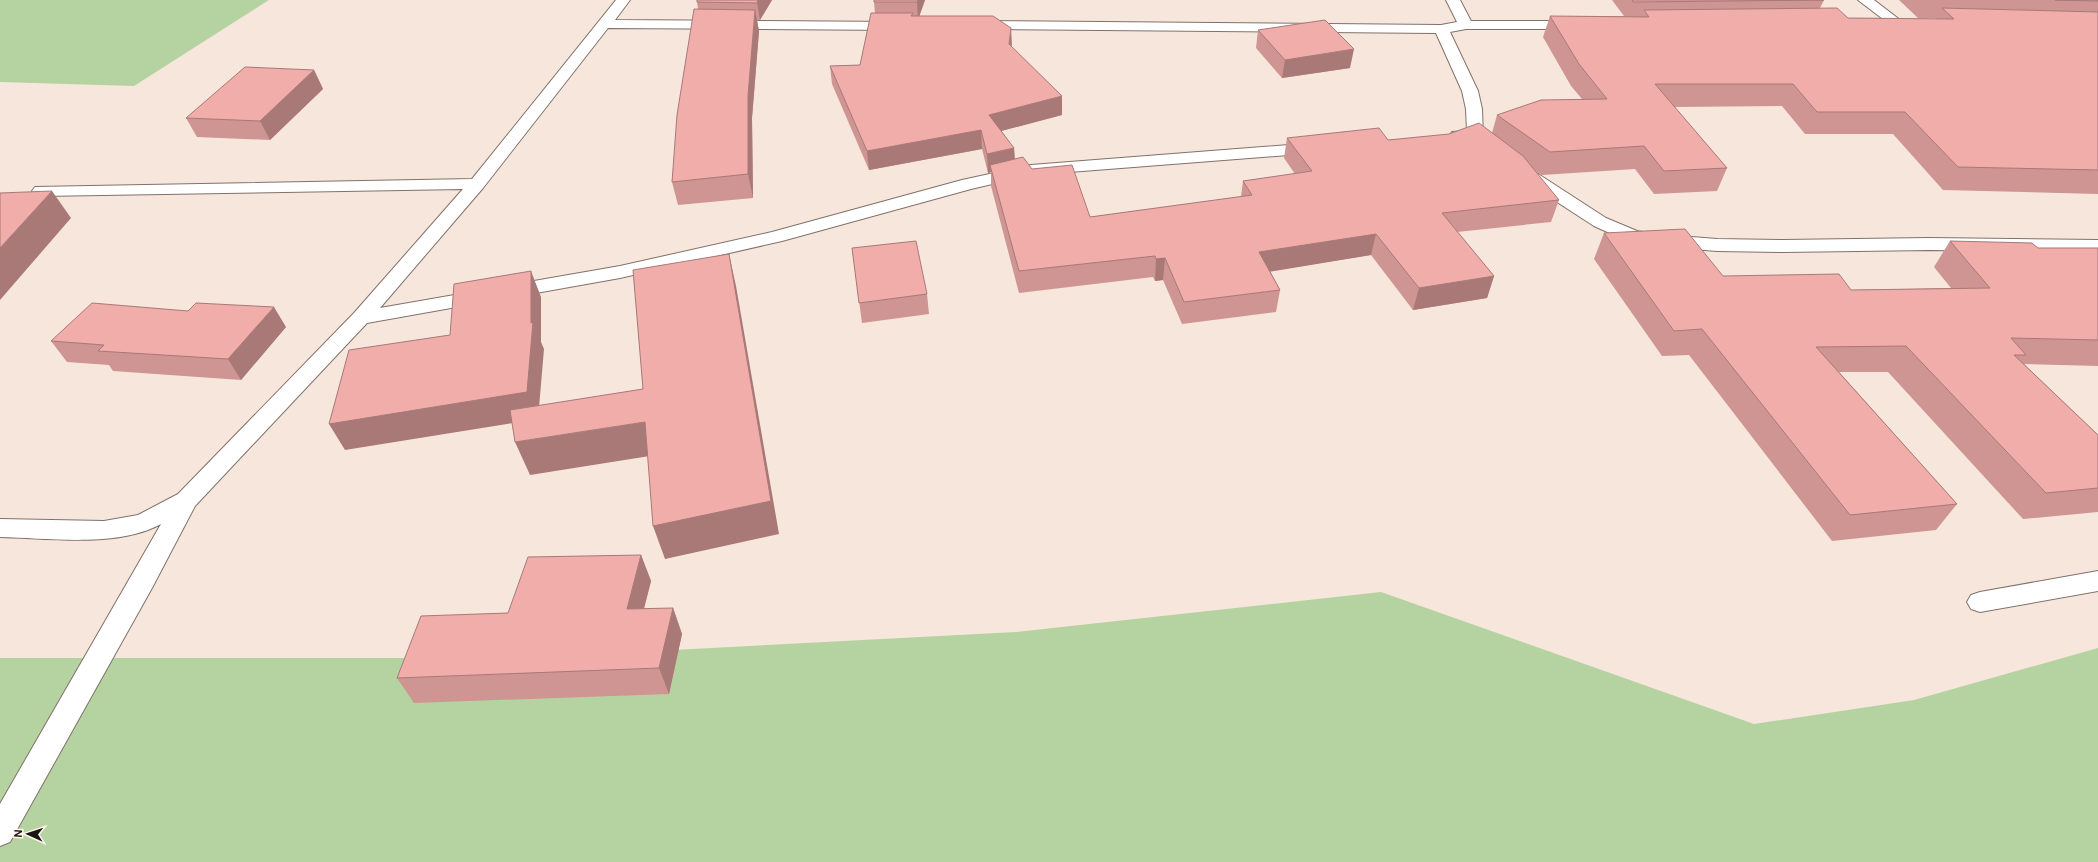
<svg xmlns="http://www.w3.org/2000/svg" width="2098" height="862" viewBox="0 0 2098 862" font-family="'DM Sans',sans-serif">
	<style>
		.green { fill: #b5d3a1 }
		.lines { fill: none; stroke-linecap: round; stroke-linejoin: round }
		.minor-casing { stroke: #807269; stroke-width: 2 }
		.minor { fill: #fff; fill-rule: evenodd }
		.wall { fill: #ce9592 }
		.shaded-wall { fill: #a87977 }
		.building { fill: #f0adaa; stroke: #a87977 }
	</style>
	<rect width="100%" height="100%" fill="#f7e6dc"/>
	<path class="green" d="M0,0H269L134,86L0,82Z
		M1381,592L1754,724L1914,700L2098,648V862H0V658H520L1016,632Z"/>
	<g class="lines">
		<g class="minor-casing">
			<path id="minor" d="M616,0H630L615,20L898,22L903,23L905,26L903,29L898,30L608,28L483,188L380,308L620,266L772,232L962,180L1031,165L1314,143L1320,144L1322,148L1320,152L1314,153L1031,175L971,189L782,241L620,278L367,323L195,506L152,588L10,842L0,846V804L161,524C117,548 49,538 0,537V519L104,521L138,515L178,494L354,313L463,189L41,196L35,195L32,191L35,187L472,179Z
				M1446,0H1460L1471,21H1577L1582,22L1584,25L1582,28L1577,29H1466L1450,32L1478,91L1482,109L1483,136L1481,140C1472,142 1461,142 1452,140L1450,136L1452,132L1467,131L1466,109L1462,91L1436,33L976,29L971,28L969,25L971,22L976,21L1441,25L1457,22Z
				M1858,0H1874L1904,23L1902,26H1892Z
				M1526,169L1532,170L1606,218L1637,231L1654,234L1717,239L1783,240L1929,238L2098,240V252L1929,250L1783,252L1717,251L1654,246L1625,240L1594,226L1520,178L1517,174L1520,170Z
				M2098,571V591L1980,612L1971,609L1967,602L1971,595L1980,592Z"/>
		</g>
		<use href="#minor" class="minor"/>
	</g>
	<path class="wall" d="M772,0L760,20H757L759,31L752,118L753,198L678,205L672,182L698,9L697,2Z
		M925,0L919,16L1012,47L1062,115L1001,131L1014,148L1015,159L1032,169L1090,217L1241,197L1243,181L1295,174L1284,158L1287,138L1388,140L1492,133L1497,115L1582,99L1571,86L1543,37L1550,16H1624L1612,0H1824L1820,8L1848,18L1936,19V18H1918L1899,0H2098V194L1943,190L1893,134H1805L1782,106L1674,107L1727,168L1717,191L1654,194L1635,169L1542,175L1534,170L1559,200L1551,222L1457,232L1494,276L1487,298L1413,310L1371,255L1270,271L1280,290L1276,312L1182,324L1163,280L1155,281L1153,277L1019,293L991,186V172L988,173L982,149L869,170L832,84L830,66L860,65L875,13L874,2Z
		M1258,30L1350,68L1282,78L1256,48Z
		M314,70L323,89L270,140L197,137L186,118Z
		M1604,233L1723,276L1851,290L1951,288L1934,267L1950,241L2038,248H2098V366L2024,364L2098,435V512L2023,519L1888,372H1839L1957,504L1936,530L1832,541L1689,355L1662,356L1594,259Z
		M852,248L927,294L929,314L862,323Z
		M188,311L286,327L241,380L113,371L109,365L67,362L51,341Z
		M641,555L651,581L644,609L673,608L682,634L669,694L414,703L397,678L508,613Z"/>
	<path class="shaded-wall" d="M758,0H772L760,20L757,3Z
		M918,0H925L918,20L917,2Z
		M755,10L759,31L752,118L753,198L748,174V96Z
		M1011,28L1012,46L1009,44Z
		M1354,49L1350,68L1282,78L1285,60Z
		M314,70L323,89L270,140L260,121Z
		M1062,96V115L990,134L989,115Z
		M981,130L982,149L869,170L867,151Z
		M1014,148L1015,167L990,165L991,172L988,173L987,154Z
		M52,191L71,218L0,300V248Z
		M1376,234L1371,255L1256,274L1259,252Z
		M729,254L736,286L779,534L665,559L653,526Z
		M1165,258L1163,280L1155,281L1156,259Z
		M531,271L541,297V342L544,349L538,419L345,450L329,424L531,323Z
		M1494,276L1487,298L1413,310L1419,288Z
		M274,307L286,327L241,380L228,359Z
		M645,422L656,455L530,475L515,442Z
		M641,555L651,581L637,635L627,609Z
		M673,608L682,634L669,694L659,668Z"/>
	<path class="building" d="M697,0H758L757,3L697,2Z
		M874,0H918L917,2H874Z
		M1632,0H1824L1633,2Z
		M2055,0H2098V1Z
		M1837,8L1848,18L1954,19L1942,8L2098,12V170L1958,167L1905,112H1817L1793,84H1655L1727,168L1664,171L1644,146L1550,152L1497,115L1541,100L1607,99L1579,64L1550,16L1649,17L1644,10Z
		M694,9L755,10L748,96V174L672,182L677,115Z
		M871,13H913L911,16H993L1011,28L1009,44L1062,96L989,115L1014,148L987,154L981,130L867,151L830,66L860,65Z
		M1325,20L1354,49L1285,60L1258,30Z
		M245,67L314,70L260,121L186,118Z
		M1479,123L1523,156L1559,200L1442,213L1494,276L1419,288L1376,234L1259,252L1280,290L1184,302L1165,258L1156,259L1155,256L1019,271L990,165L1023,157L1032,169L1072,165L1090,217L1252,195L1243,181L1312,171L1287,138L1379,128L1388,140L1449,134Z
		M52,191L0,248V193Z
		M1685,229L1723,276L1839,274L1851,290L1990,288L1950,241L2032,243L2038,248H2098V340L2011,338L2026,355H2014L2098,435V488L2046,493L1906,346L1816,347L1957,504L1850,515L1702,329L1674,331L1604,233Z
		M916,241L927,294L859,303L852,248Z
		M729,254L771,501L653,526L645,422L515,442L510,410L643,389L633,270Z
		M531,271V323L533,322L527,392L329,424L349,350L450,335L454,284Z
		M92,303L188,311L196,303L274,307L228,359L98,351L104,345L51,341Z
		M641,555L627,609L673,608L659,668L397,678L421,616L508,613L528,557Z"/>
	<g transform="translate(28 834) rotate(273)" stroke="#fff5ef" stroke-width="3" paint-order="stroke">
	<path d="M0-3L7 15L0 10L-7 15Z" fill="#1b1512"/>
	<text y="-6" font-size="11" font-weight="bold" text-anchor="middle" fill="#1b1512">N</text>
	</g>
</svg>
